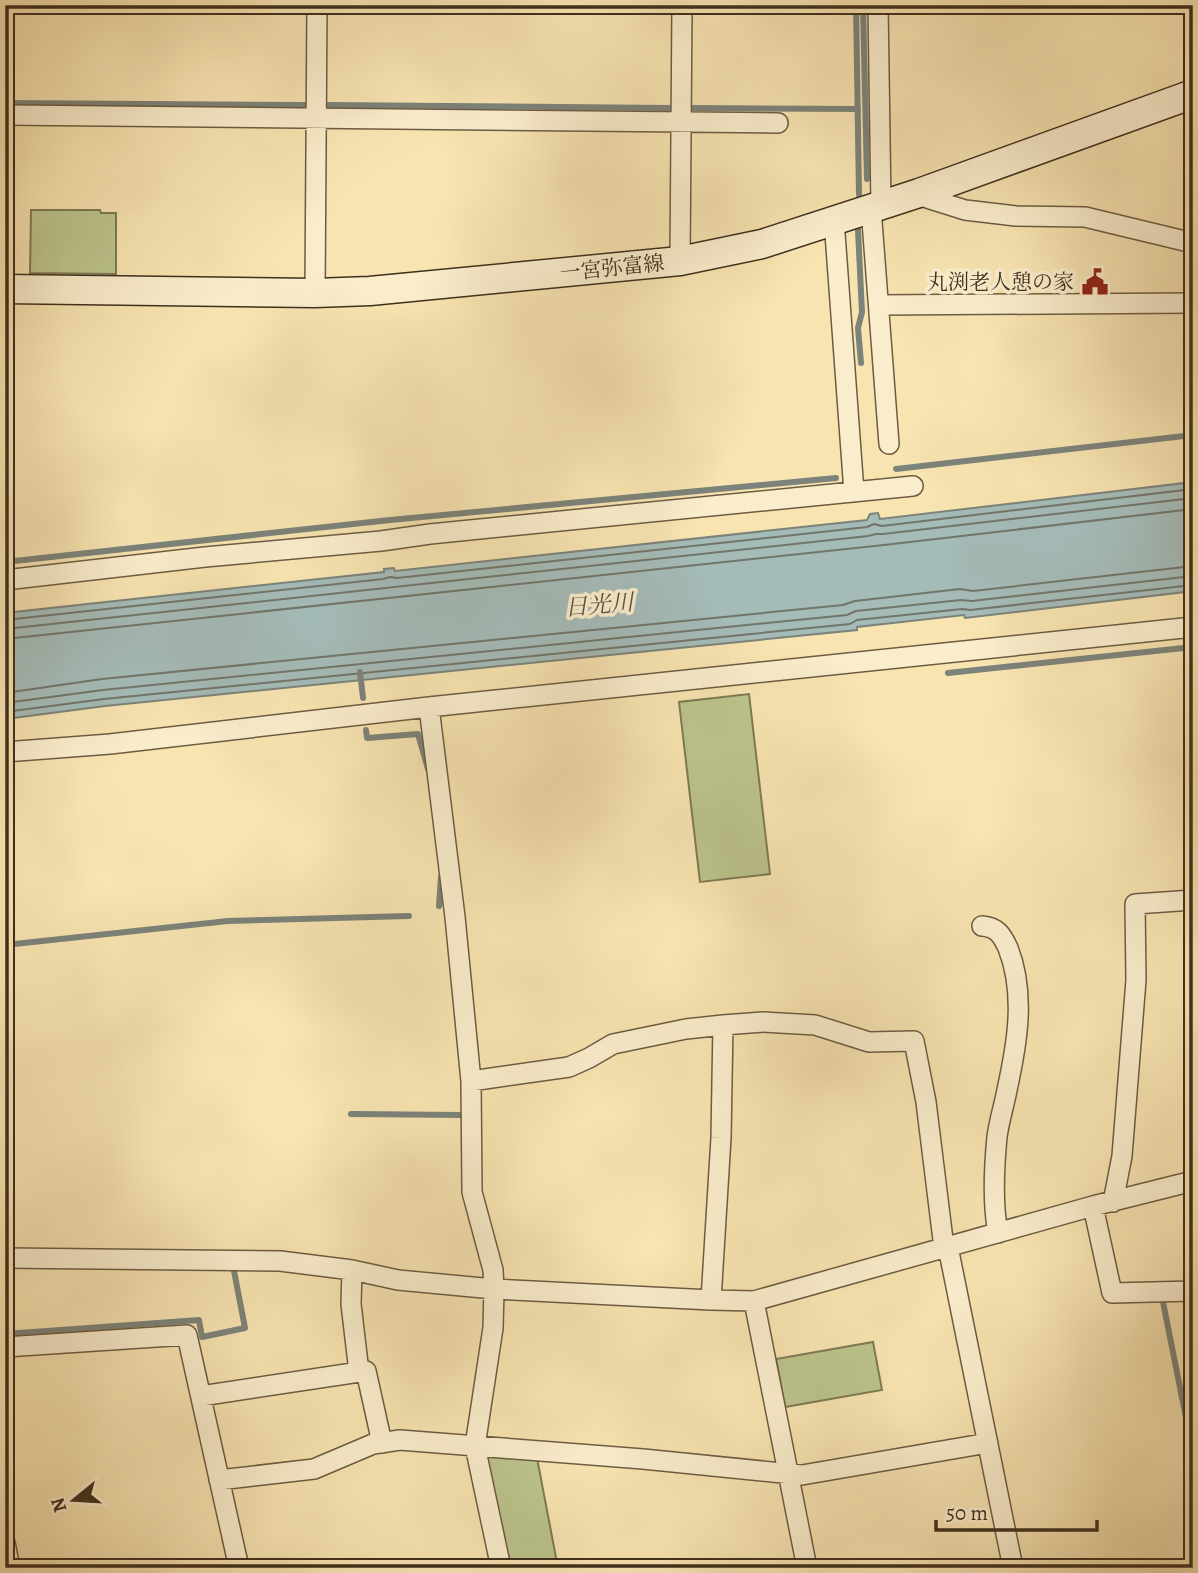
<svg xmlns="http://www.w3.org/2000/svg" width="1198" height="1573" viewBox="0 0 1198 1573" font-family="Alegreya,'Noto Serif JP',serif">
	<style>
		.green { fill: #bcc48c; stroke: #7e7a54; stroke-width: 2 }
		.water { fill: #a4bbb8; stroke: #7c837a; stroke-width: 2 }
		.lines { fill: none; stroke-linecap: round; stroke-linejoin: round }
		.shore { stroke: #72756a; stroke-width: 2 }
		.stream { stroke: #7c837a; stroke-width: 6 }
		.minor-casing { stroke: #6d5c42; stroke-width: 22 }
		.secondary-casing { stroke: #3f2f1d; stroke-width: 31 }
		.minor { stroke: #faedcc; stroke-width: 19 }
		.secondary { stroke: #faedcc; stroke-width: 28 }
		.labels { text-anchor: middle; dominant-baseline: central; stroke-width: 7; stroke-linejoin: round; paint-order: stroke }
		.street-label { font-size: 21px; fill: #3f2f1d; stroke: #faedcc }
		.poi-label { font-size: 21px; fill: #3f2f1d; stroke: #faedcc; text-anchor: end }
		.water-label { font-size: 23px; font-style: italic; fill: #585244; stroke: #faedcc }
	</style>
	<rect width="100%" height="100%" fill="#f7e4b1"/>
	<filter id="stains"><feTurbulence type="fractalNoise" baseFrequency=".00286" numOctaves="4"/><feColorMatrix values="0 0 0 0 .2 0 0 0 0 .09 0 0 0 0 .02 0 0 0 .5 -.17"/></filter>
	<radialGradient id="worn" r=".72"><stop offset=".6" stop-color="#630" stop-opacity="0"/><stop offset="1" stop-color="#630" stop-opacity=".3"/></radialGradient>
	<path class="green" d="M31,210H100L101,213H116V274L30,273Z
		M749,694L770,874L700,882L679,702Z
		M873,1342L882,1390L785,1407L776,1359Z
		M488,1454L537,1458L558,1568H506L483,1460Z"/>
	<path class="water" d="M1193,482V591L965,618L964,615L857,627V630L105,706L5,719V613L384,572V569L394,568L395,571L867,520L870,514L878,513L880,519Z"/>
	<g class="lines">
		<path class="shore" d="M5,620L383,579L390,577L397,578L867,527L874,524L882,526L1193,489
			M5,629L868,536L876,534H883L1193,498
			M5,639L884,545L1193,509
			M5,693L102,679L843,605L855,601L960,589L973,591L1193,566
			M5,703L103,690L847,615L856,611L961,600L972,601L1193,576
			M5,712L104,699L850,624L857,620L962,609L970,610L1193,585"/>
		<path class="stream" d="M856,5L859,195
			M863,5L867,179
			M5,103L306,105
			M327,105L669,108
			M690,108L858,109
			M858,230L862,312L858,328L861,363
			M896,469L1193,435
			M5,562L390,520L836,478
			M360,672L363,698
			M948,673L1193,647
			M366,730L367,738L418,734L428,769
			M439,906L441,877
			M5,945L228,921L409,916
			M351,1114L462,1115
			M1163,1302L1193,1453
			M5,1334L199,1320L202,1337L245,1328L234,1271"/>
		<g class="minor-casing">
			<path id="minor" d="M878,5L881,205
				M5,115L778,123
				M919,193L927,198L965,210L1016,216L1085,217L1193,243
				M871,208L889,444
				M834,220L854,492
				M680,261L682,5
				M315,293L317,5
				M879,305L1193,303
				M5,580L205,557L381,541L430,534L913,486
				M429,707L455,917L471,1081L472,1192L493,1270L494,1289L493,1328L475,1446L501,1568
				M5,752L110,744L429,707L1193,627
				M982,926C997,927 1002,935 1008,948C1026,994 1017,1044 1007,1090C1004,1106 999,1121 997,1137C994,1168 992,1202 998,1233
				M471,1081L569,1067L589,1058L613,1044L686,1029L723,1025L763,1022L815,1025L869,1042L914,1041L926,1102L944,1248
				M1113,1202L1122,1156L1136,980L1135,904L1193,900
				M1093,1206L1112,1293L1193,1291
				M948,1247L1013,1568
				M5,1258L280,1261L352,1270L398,1280L494,1289L711,1300L754,1301L1093,1206L1193,1181
				M352,1270L351,1304L359,1372
				M711,1300L721,1138L723,1025
				M754,1301L807,1568
				M5,1347L187,1335L239,1568
				M201,1396L366,1371L382,1443
				M219,1480L314,1469L373,1444L400,1440L643,1459L802,1475L988,1443
				M5,1543L10,1568"/>
		</g>
		<g class="secondary-casing">
			<path id="secondary" d="M5,289L315,293L370,291L680,261L762,244L919,193L1193,94"/>
		</g>
		<use href="#minor" class="minor"/>
		<use href="#secondary" class="secondary"/>
	</g>
	<defs>
		<g id="civic-bare" transform="scale(2.1)"><path d="M-.6-6.5H3V-4.5H.6V-3L4-1V1h2V6H-6V1h2V-1L-.6-3ZM-1.2 2.5V6h2.4V2.5Z" fill="#8f2418" stroke="#faedcc" stroke-width="2.5" paint-order="stroke"/></g>
	</defs>
	<g fill-rule="evenodd">
		<use href="#civic-bare" x="1095" y="282"/>
	</g>
	<g class="labels">
		<g class="street-label">
			<text transform="translate(612 268) rotate(-6)">一宮弥富線</text>
		</g>
		<g class="poi-label">
			<text x="1074" y="282">丸渕老人憩の家</text>
		</g>
		<g class="water-label">
			<text transform="translate(599 605) rotate(-5)">日光川</text>
		</g>
	</g>
	<rect width="1198" height="1573" fill="none" stroke="#f7e4b1" stroke-width="28"/>
	<rect x="7" y="7" width="1184" height="1559" fill="none" stroke="#3f2f1d" stroke-width="3.5"/>
	<rect x="14" y="14" width="1170" height="1545" fill="none" stroke="#3f2f1d" stroke-width="2"/>
	<g transform="translate(74 1500) rotate(252)" stroke="#faedcc" stroke-width="5" paint-order="stroke">
	<path d="M0-5L12 26L0 18L-12 26Z" fill="#3f2f1d"/>
	<text y="-10" font-size="19" font-weight="bold" text-anchor="middle" fill="#3f2f1d">N</text>
	</g>
	<path d="M936 1520v10h161v-10" fill="none" stroke="#3f2f1d" stroke-width="3.5"/>
	<text x="946" y="1520" font-size="21" fill="#3f2f1d" stroke="#faedcc" stroke-width="5" paint-order="stroke">50 m</text>
	<rect width="100%" height="100%" filter="url(#stains)"/>
	<rect width="100%" height="100%" fill="url(#worn)"/>
</svg>
